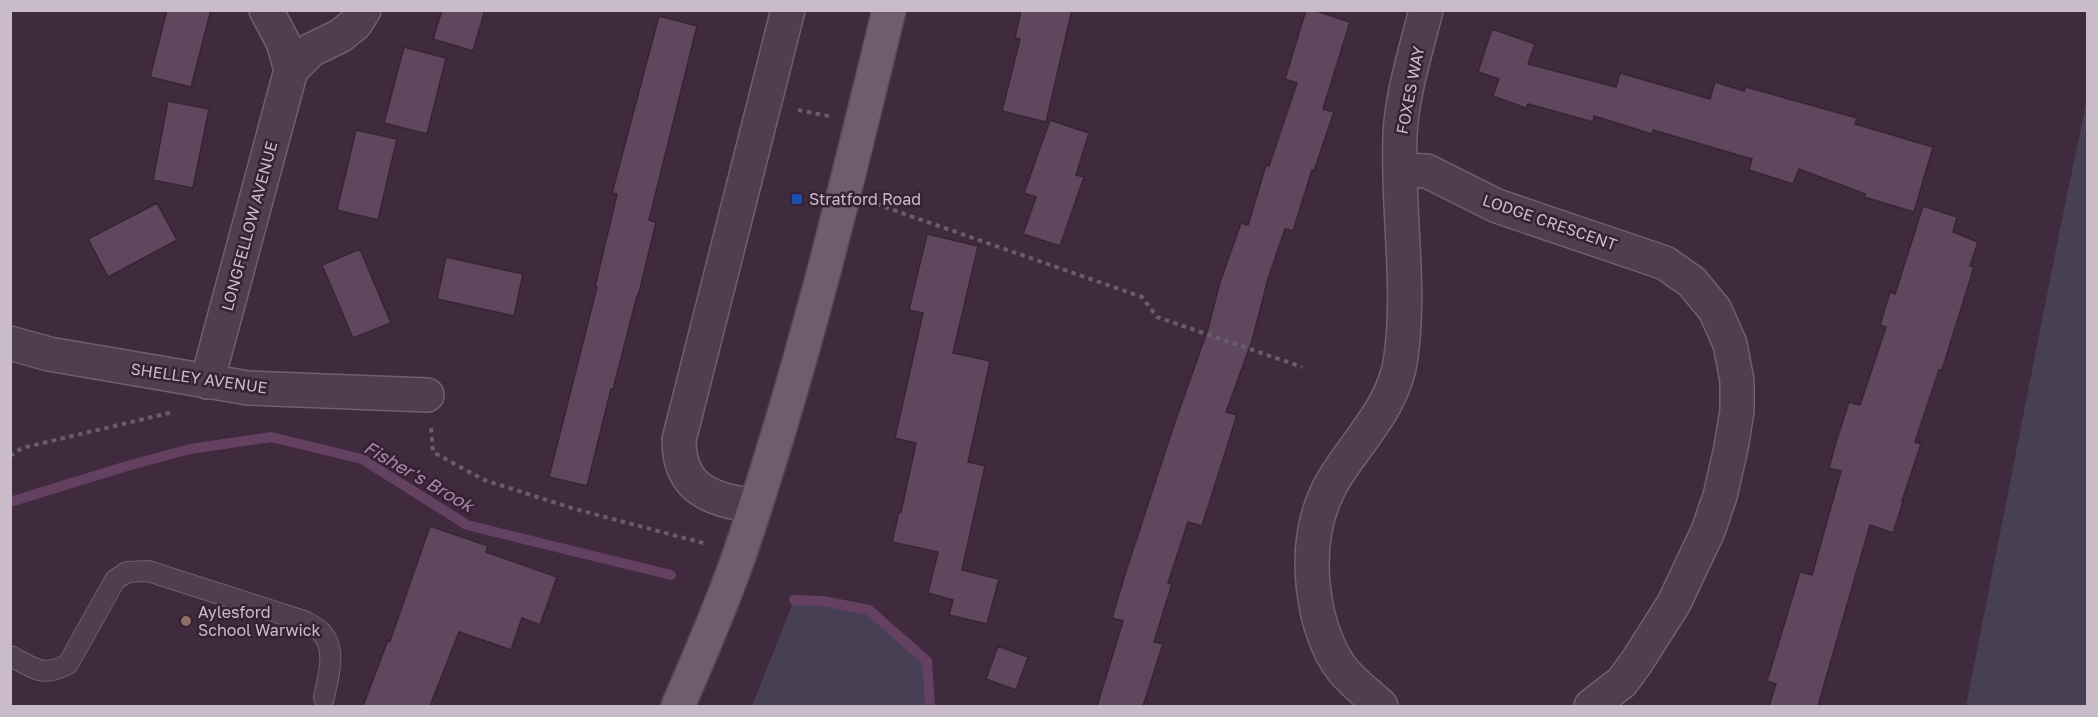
<svg xmlns="http://www.w3.org/2000/svg" width="2098" height="717" viewBox="0 0 2098 717" font-family="'Golos Text',sans-serif">
	<style>
		.green { fill: #474055 }
		.lines { fill: none; stroke-linecap: round; stroke-linejoin: round }
		.stream { stroke: #644161; stroke-width: 10 }
		.building { fill: #5f475d; stroke: #372536; stroke-width: 1.5 }
		.lane-casing { stroke: #705f6e; stroke-width: 22 }
		.street-casing { stroke: #705f6e; stroke-width: 36 }
		.primary-casing { stroke: #564554; stroke-width: 36 }
		.path { stroke: #685d6e; stroke-width: 4; stroke-dasharray: 4.5 4.5; stroke-linecap: butt }
		.lane { stroke: #503e4e; stroke-width: 20 }
		.street { stroke: #503e4e; stroke-width: 33 }
		.primary { stroke: #6f5c6e; stroke-width: 33 }
		.transit-dot { fill: #1a4fb4; stroke: #352334; stroke-width: 2 }
		.education-dot { fill: #8d6e63; stroke: #352334; stroke-width: 2 }
		.labels { text-anchor: middle; dominant-baseline: central; stroke-width: 5; stroke-linejoin: round; paint-order: stroke }
		.street-label { font-size: 16px; fill: #cabbc8; stroke: #352334 }
		.poi-label { font-size: 16px; fill: #cabbc8; stroke: #352334; text-anchor: start }
		.water-label { font-size: 18px; font-style: italic; fill: #ad86aa; stroke: #352334 }
	</style>
	<rect width="100%" height="100%" fill="#3f2a3e"/>
	<path class="green" d="M2087,99V706H1966L2060,229Z
		M794,600L823,601L869,610L927,661L930,706H752Z"/>
	<g class="lines">
		<path class="stream" d="M10,502L127,466L190,449L271,437L362,459L467,525L671,575
			M794,600L823,601L869,610L927,661L930,706"/>
	</g>
	<path class="building" d="M167,10H211L191,87L150,77Z
		M442,10H485L473,51L433,39Z
		M1021,10H1072L1046,122L1002,111L1020,39L1015,38Z
		M1306,10H1313L1350,22L1323,109L1334,112L1314,171L1312,170L1293,231L1285,229L1268,279L1252,341L1226,412L1237,415L1202,526L1188,522L1168,583L1172,584L1154,642L1163,644L1143,706H1097L1123,621L1112,618L1126,571L1175,422L1208,329L1220,282L1241,223L1248,225L1266,165L1269,166L1297,83L1285,79Z
		M659,16L697,26L649,220L656,222L638,297L637,296L613,389H611L587,486L549,477L597,287H595L617,194L612,193Z
		M1492,29L1535,44L1528,64L1616,87L1620,73L1710,99L1715,82L1744,91L1746,87L1857,118L1855,124L1933,147L1914,212L1864,197L1865,194L1799,169L1793,184L1749,170L1752,159L1653,130L1652,134L1594,116L1593,122L1528,104L1526,108L1493,96L1499,79L1478,72Z
		M404,47L446,58L427,134L384,123Z
		M168,101L209,109L193,188L153,180Z
		M1050,120L1089,133L1076,175L1084,177L1060,246L1023,234L1036,197L1024,193Z
		M356,130L397,139L378,220L337,210Z
		M157,203L177,240L108,277L88,239Z
		M1923,206L1957,217L1953,232L1978,242L1970,266L1974,267L1942,370H1939L1915,442L1921,444L1902,501L1903,502L1893,533L1870,525L1818,706H1769L1776,684L1767,681L1800,572L1812,575L1841,471L1829,468L1836,442L1849,402L1860,405L1886,327L1880,325L1890,292L1895,294Z
		M927,234L978,246L953,353L990,361L968,462L985,466L962,570L999,579L987,624L949,615L953,600L928,593L938,552L892,542L899,512H901L916,443L895,438L923,313L909,310Z
		M360,249L391,323L353,338L322,265Z
		M446,257L523,274L514,316L437,299Z
		M430,526L488,546L486,552L557,577L540,625L522,618L511,650L459,632L430,706H363L388,640L390,641Z
		M998,646L1028,657L1016,690L986,679Z"/>
	<g class="lines">
		<g class="lane-casing">
			<path id="lane" d="M10,656C35,668 41,678 68,664L115,580L127,572L148,571L304,621C309,624 316,627 320,631C338,649 328,676 324,698"/>
		</g>
		<g class="street-casing">
			<path id="street" d="M291,70L311,50L340,36L355,24L364,10
				M1401,170L1427,171L1497,206L1665,263L1692,282L1715,310L1730,344L1737,381V411L1731,448L1720,496L1708,531L1674,603L1638,660L1622,682L1591,706
				M10,343L49,354L248,388L427,395
				M207,382L291,70L283,42L266,10
				M755,506C712,500 679,490 679,440L788,10
				M1381,706C1368,694 1353,683 1342,669C1330,654 1323,634 1318,615C1308,569 1309,521 1334,479C1358,440 1395,405 1401,357C1411,284 1397,209 1400,135C1402,93 1416,51 1426,10"/>
		</g>
		<g class="primary-casing">
			<path id="primary" d="M678,706C700,655 723,603 741,550C801,373 845,192 889,10"/>
		</g>
		<path class="path" d="M798,110L829,116
			M876,204L1142,297L1157,317L1302,367
			M431,428L433,452L484,480L575,509L707,544
			M10,456L22,448L173,412"/>
		<use href="#lane" class="lane"/>
		<use href="#street" class="street"/>
		<use href="#primary" class="primary"/>
	</g>
	<rect class="transit-dot" x="791" y="193" width="12" height="12" rx="3"/>
	<circle class="education-dot" cx="186" cy="621" r="6"/>
	<g class="labels">
		<g class="street-label">
			<text transform="translate(1410 90) rotate(-79)">FOXES WAY</text>
			<text transform="translate(1550 222) rotate(19)">LODGE CRESCENT</text>
			<text transform="translate(249 226) rotate(-75)">LONGFELLOW AVENUE</text>
			<text transform="translate(199 378) rotate(8)">SHELLEY AVENUE</text>
		</g>
		<g class="poi-label">
			<text x="809" y="199">Stratford Road</text>
			<text x="198" y="612">Aylesford<tspan x="198" dy="18">School Warwick</tspan></text>
		</g>
		<g class="water-label">
			<text transform="translate(419 476) rotate(30)">Fisher's Brook</text>
		</g>
	</g>
	<rect width="2098" height="717" fill="none" stroke="#cabbc8" stroke-width="24"/>
</svg>
